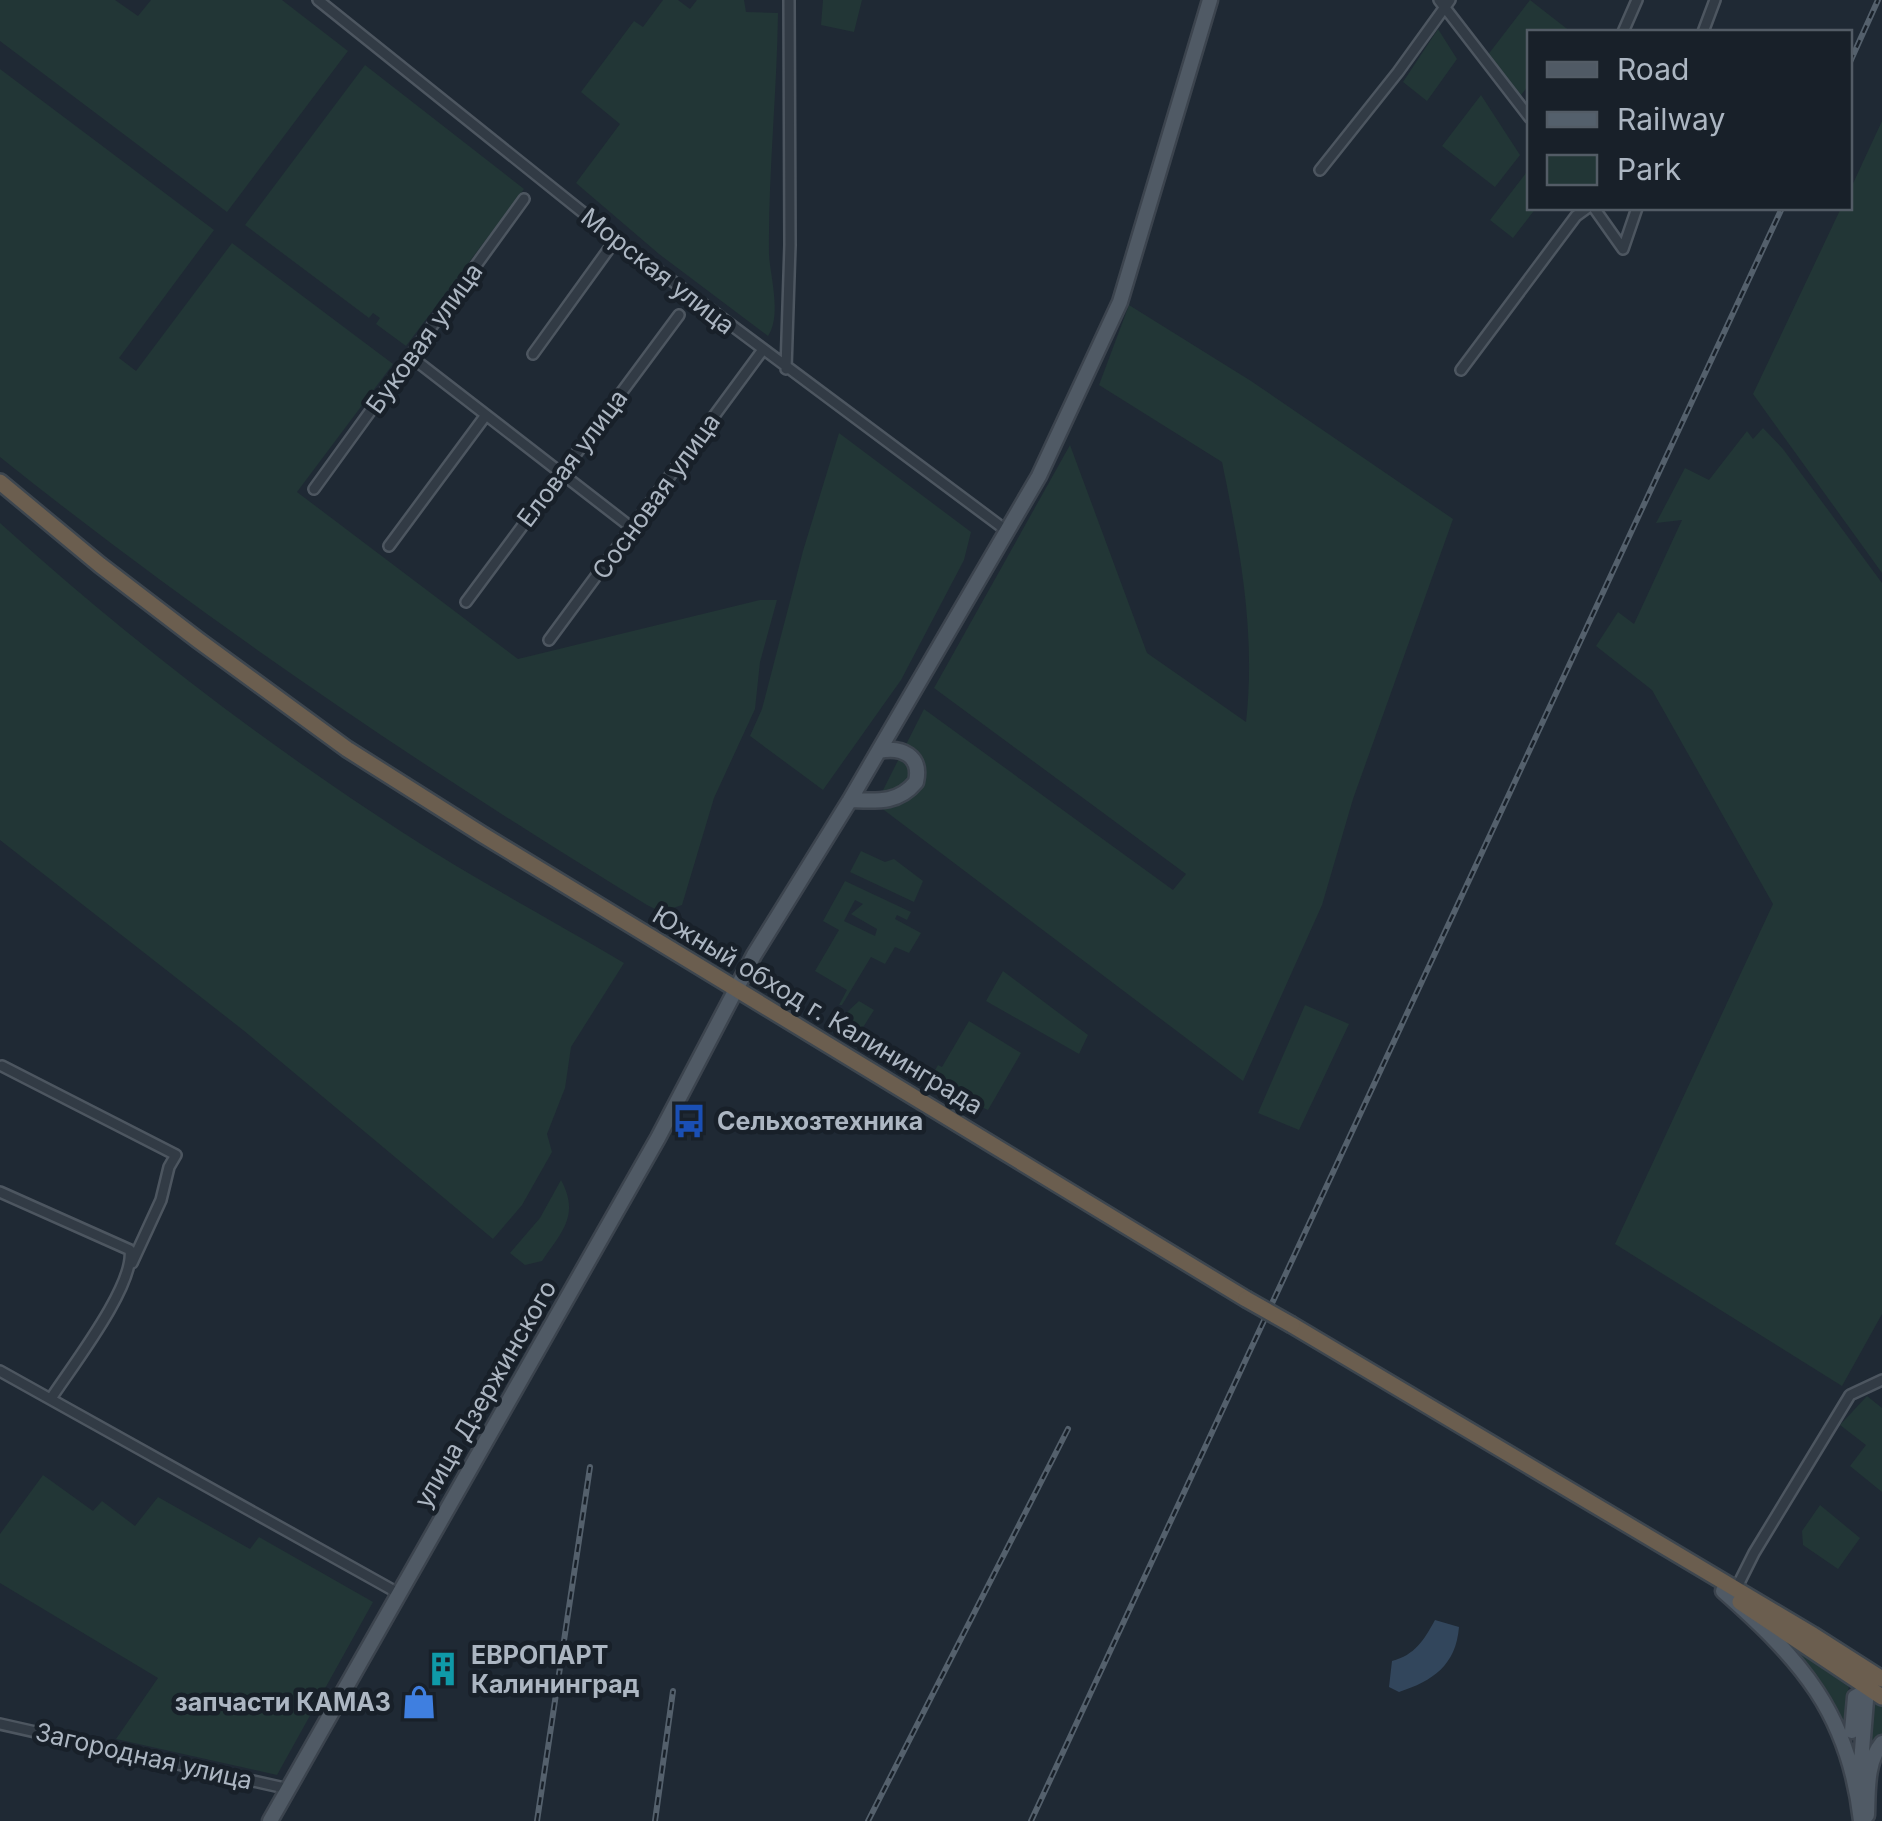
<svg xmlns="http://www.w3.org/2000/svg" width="1882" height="1821" viewBox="0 0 1882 1821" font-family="Inter,sans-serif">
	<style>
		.green { fill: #223636; fill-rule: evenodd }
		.water { fill: #32465c }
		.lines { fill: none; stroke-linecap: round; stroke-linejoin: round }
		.street-casing { stroke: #4d5660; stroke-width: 14 }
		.primary-casing { stroke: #3c444e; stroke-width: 19 }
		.highway-casing { stroke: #3d464f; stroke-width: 20 }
		.street { stroke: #323b45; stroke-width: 9 }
		.primary { stroke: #505a65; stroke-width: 14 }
		.highway { stroke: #6b5e4f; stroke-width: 15 }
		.rail-casing { stroke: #54606c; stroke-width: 6 }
		.rail { stroke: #182029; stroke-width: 2.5; stroke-dasharray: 8; stroke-linecap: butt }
		.highway-bridge-casing { stroke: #3d464f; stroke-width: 20; stroke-linecap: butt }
		.highway-bridge { stroke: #6b5e4f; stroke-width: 15 }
		.labels { text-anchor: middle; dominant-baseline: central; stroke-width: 9; stroke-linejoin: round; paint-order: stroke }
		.street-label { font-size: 25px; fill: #acb6c2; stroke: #182029 }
		.poi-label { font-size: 25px; font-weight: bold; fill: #acb6c2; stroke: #182029; text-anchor: start }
	</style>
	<rect width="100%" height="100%" fill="#1f2934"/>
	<path class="green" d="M0,0H115L138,16L151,0H282L348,51L227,212L0,41Z
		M663,0H678L690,9L697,0H744L746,12L778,13C777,93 768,177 769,254C770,276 782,315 768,336L659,254L576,183L620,124L581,92L634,21L643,27Z
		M823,0H862L854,32L821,25Z
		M1530,0L1571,32H1530L1529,85L1518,99L1487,56Z
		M1438,29L1457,59L1427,101L1403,82Z
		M365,65L524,189L406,346L376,324L380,318L373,313L369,318L245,225Z
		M0,69L214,230L119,358L136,371L232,243L393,364L297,492L518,659L760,600H777L760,662L755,709L714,798L682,905L661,912L647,905C423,768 205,621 0,457Z
		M1481,95L1520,155L1495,187L1442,146Z
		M1882,121V573L1753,394L1841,208H1850V190Z
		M1529,169L1530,208H1536L1513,238L1490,220Z
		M1129,305L1251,381L1453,519L1353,799L1322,905L1243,1081L876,804L924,709L1173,890L1186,874L934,688L1070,445L1147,653L1246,722C1256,633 1240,549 1222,462L1099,385Z
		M1763,428L1783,449L1882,583V1314L1842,1386L1615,1244L1773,904L1652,690L1596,646L1618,612L1634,624L1682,520L1656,523L1685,468L1709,480L1747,431L1753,439Z
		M839,433L971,532L964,560L901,680L823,790L750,736L762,709L803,551Z
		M0,523C126,637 260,740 402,832C474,879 550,919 624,963L571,1047L565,1088L547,1134L552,1152L522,1205L493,1239L243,1030L0,840Z
		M861,851L885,862L894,859L923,881L914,902L850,872Z
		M845,881L911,912L907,920L897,915L895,919L921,933L909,953L895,947L885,964L871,957L842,1005H839L847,990L815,971L839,930L823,921ZM855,900L863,904L851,914L877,929L875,936L844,921Z
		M1003,971L1088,1035L1079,1054L986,1001Z
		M859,1001L874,1010L855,1040L833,1025Z
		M1305,1005L1349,1024L1299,1130L1258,1113Z
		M969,1021L1021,1053L988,1110L928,1083L938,1065L942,1067Z
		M561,1180C580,1215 562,1232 542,1261L525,1265L510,1253L540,1218Z
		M1867,1396L1882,1408V1492L1850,1466L1866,1445L1840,1425Z
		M43,1475L93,1511L102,1501L135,1526L158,1497L250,1549L259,1537L373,1602L277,1775L116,1739L158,1678L0,1583V1534Z
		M1820,1505L1860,1538L1838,1569L1803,1545L1802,1531Z
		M1773,1630L1849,1680L1846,1741Z
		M1870,1694L1882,1701V1736L1864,1759Z"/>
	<path class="water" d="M1435,1620L1459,1627C1456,1665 1433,1681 1399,1692L1389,1687L1392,1661C1415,1655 1424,1640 1435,1620Z"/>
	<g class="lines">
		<g class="street-casing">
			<path id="street" d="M318,0L616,239L1007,531
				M1439,0L1530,118
				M1623,32L1637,0
				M1703,32L1715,0
				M1320,170L1398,72L1450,0
				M1594,208L1623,249
				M1623,249L1637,208
				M533,354L616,239
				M410,356L632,528
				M786,369L790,245L789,0
				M1461,370L1576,216L1587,208
				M314,489L524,199
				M389,546L486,415
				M466,602L679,315
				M549,640L762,351
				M2,1066L176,1155L169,1167L161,1200L132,1263
				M0,1192L130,1250C135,1285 73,1365 52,1397
				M0,1371L398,1593
				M1736,1589L1754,1553L1850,1395L1882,1380
				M0,1724L289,1789"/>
		</g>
		<g class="primary-casing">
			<path id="primary" d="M850,800C876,801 898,804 916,782C922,756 902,746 879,751
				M1723,1591C1801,1660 1849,1713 1861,1821
				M1852,1731L1855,1697L1871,1688
				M1860,1775L1867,1688L1864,1677
				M1867,1815C1868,1792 1866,1762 1882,1743
				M270,1821L658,1138L754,955L850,800L1039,476L1120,302L1210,0"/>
		</g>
		<g class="highway-casing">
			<path id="highway" d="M0,482L100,565L198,640L347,749L483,835L1246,1299
				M1292,1325L1813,1635L1882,1679
				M1740,1602L1882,1697"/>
		</g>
		<use href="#street" class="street"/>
		<use href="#primary" class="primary"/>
		<use href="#highway" class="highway"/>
		<g class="rail-casing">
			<path id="rail" d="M1850,62L1878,0
				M537,1821L590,1467
				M655,1821L673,1691
				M868,1821L1068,1429
				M1031,1821L1782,208"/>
		</g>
		<use href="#rail" class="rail"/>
		<g class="highway-bridge-casing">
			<path id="highway-bridge" d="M1246,1299L1292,1325"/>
		</g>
		<use href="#highway-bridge" class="highway-bridge"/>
	</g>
	<defs>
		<g id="bus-bare" transform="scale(2.7)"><path d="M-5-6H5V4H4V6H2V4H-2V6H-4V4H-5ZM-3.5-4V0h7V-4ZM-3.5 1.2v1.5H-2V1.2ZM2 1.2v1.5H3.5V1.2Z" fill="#1a4fb4" stroke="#182029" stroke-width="2.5" paint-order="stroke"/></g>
		<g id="building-bare" transform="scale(2.7)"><path d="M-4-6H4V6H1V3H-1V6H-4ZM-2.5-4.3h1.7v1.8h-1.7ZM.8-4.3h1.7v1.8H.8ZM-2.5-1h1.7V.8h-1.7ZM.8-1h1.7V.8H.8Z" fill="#0f9aa8" stroke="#182029" stroke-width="2.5" paint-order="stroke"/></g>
		<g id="shop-bare" transform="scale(2.7)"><path d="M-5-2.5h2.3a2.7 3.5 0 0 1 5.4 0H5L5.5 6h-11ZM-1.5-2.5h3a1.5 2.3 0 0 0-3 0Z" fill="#3f7fe0" stroke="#182029" stroke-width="2.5" paint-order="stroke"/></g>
	</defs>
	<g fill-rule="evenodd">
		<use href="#bus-bare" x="689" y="1121"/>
		<use href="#building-bare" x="443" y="1669"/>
		<use href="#shop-bare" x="419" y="1702"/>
	</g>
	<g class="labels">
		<g class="street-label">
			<text transform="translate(658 271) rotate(38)">Морская улица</text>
			<text transform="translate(424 338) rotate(-54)">Буковая улица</text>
			<text transform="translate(572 458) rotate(-53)">Еловая улица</text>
			<text transform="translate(656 496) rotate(-54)">Сосновая улица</text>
			<text transform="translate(818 1010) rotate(31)">Южный обход г. Калининграда</text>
			<text transform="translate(485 1394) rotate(-60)">улица Дзержинского</text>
			<text transform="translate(144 1756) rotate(13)">Загородная улица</text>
		</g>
		<g class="poi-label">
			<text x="717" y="1121">Сельхозтехника</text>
			<text x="471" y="1655">ЕВРОПАРТ<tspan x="471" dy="29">Калининград</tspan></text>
			<text x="391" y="1702" text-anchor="end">запчасти КАМАЗ</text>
		</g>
	</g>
	<rect x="1527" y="30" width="325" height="180" fill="#182029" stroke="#535c66" stroke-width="2.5"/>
	<rect x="1547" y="62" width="50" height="15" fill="#505a65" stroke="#535c66" stroke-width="2.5"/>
	<text x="1617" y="80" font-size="30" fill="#acb6c2">Road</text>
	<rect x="1547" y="112" width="50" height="15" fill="#54606c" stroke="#535c66" stroke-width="2.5"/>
	<text x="1617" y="130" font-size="30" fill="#acb6c2">Railway</text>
	<rect x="1547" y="155" width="50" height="30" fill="#223636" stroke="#535c66" stroke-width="2.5"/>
	<text x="1617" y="180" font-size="30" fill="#acb6c2">Park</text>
</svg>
